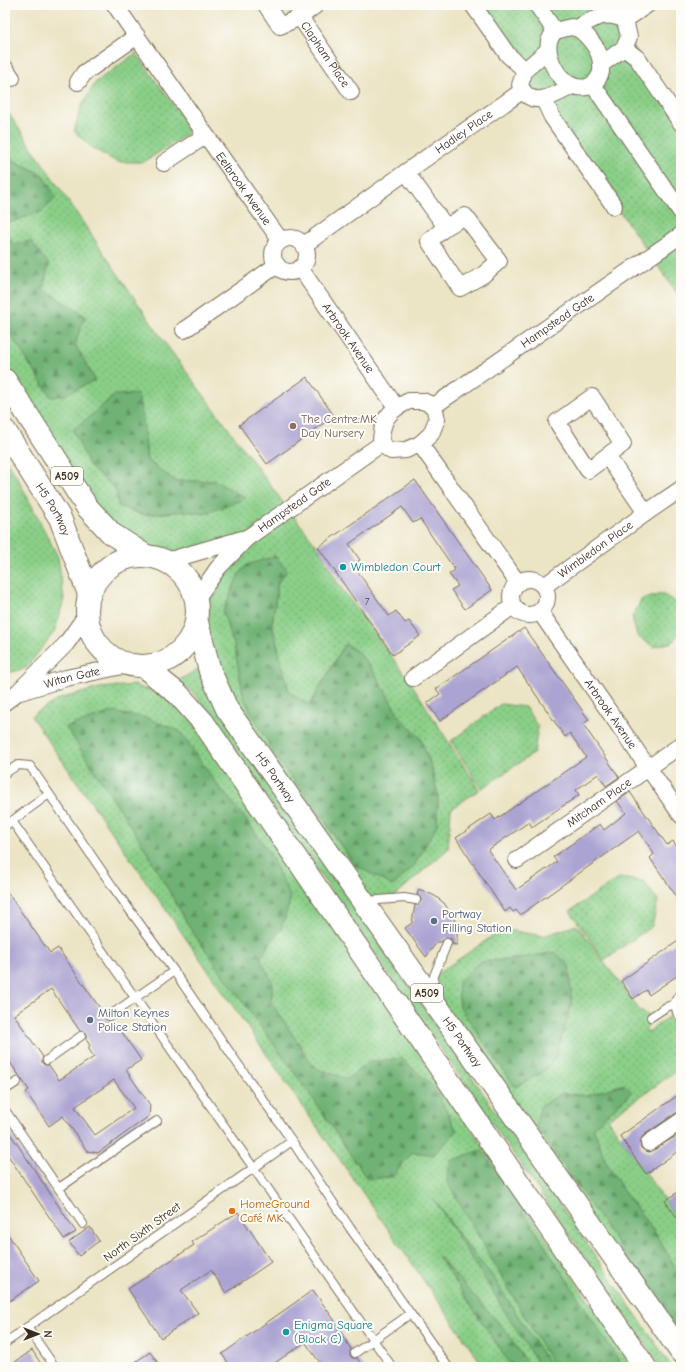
<svg xmlns="http://www.w3.org/2000/svg" width="686" height="1372" viewBox="0 0 686 1372" font-family="'Comic Neue',sans-serif">
	<style>
		.grass { fill: url(#grass-dots); stroke: #627c53; fill-rule: evenodd }
		.forest { fill: url(#forest-firs); stroke: #556e49 }
		.building { fill: #aba3d2; fill-rule: evenodd }
		.lines { fill: none; stroke-linecap: round; stroke-linejoin: round }
		.service-casing { stroke: #796b58; stroke-width: 10 }
		.minor-casing { stroke: #796b58; stroke-width: 18 }
		.primary-casing { stroke: #796b58; stroke-width: 24 }
		.service { stroke: #fff; stroke-width: 8 }
		.minor { stroke: #fff; stroke-width: 16 }
		.primary { stroke: #fff; stroke-width: 22 }
		.education-dot { fill: #8d6e63; stroke: #fdfcf7; stroke-width: 1.5 }
		.culture-dot { fill: #0f9aa8; stroke: #fdfcf7; stroke-width: 1.5 }
		.service-dot { fill: #5c6f8a; stroke: #fdfcf7; stroke-width: 1.5 }
		.food-dot { fill: #e8710a; stroke: #fdfcf7; stroke-width: 1.5 }
		.labels { text-anchor: middle; dominant-baseline: central; stroke-width: 4; stroke-linejoin: round; paint-order: stroke }
		.number-label { font-size: 10px; fill: #57484b }
		.shield { fill: #fdfcf7; stroke: #75695f; stroke-width: 1 }
		.shield-label { font-size: 11px; font-weight: bold; fill: #3b2a1e }
		.street-label { font-size: 12px; fill: #3b2a1e; stroke: #fdfcf7 }
		.education-label { font-size: 12px; fill: #785e54; stroke: #fdfcf7; text-anchor: start }
		.culture-label { font-size: 12px; fill: #0d838f; stroke: #fdfcf7; text-anchor: start }
		.service-label { font-size: 12px; fill: #4e5e75; stroke: #fdfcf7; text-anchor: start }
		.food-label { font-size: 12px; fill: #c56008; stroke: #fdfcf7; text-anchor: start }
	</style>
	<defs>
		<pattern id="grass-dots" width="8" height="8" patternUnits="userSpaceOnUse"><rect width="8" height="8" fill="#8acf88"/><path d="M2 2h.1M6 6h.1" fill="none" stroke="#72a86f" stroke-width="1.8" stroke-linecap="round"/></pattern>
		<pattern id="forest-firs" width="22" height="20" patternUnits="userSpaceOnUse"><rect width="22" height="20" fill="#6fb274"/><path d="M5 1l3.5 6h-7zM16 11l3.5 6h-7z" fill="#5c915f"/></pattern>
	</defs>
	<rect width="100%" height="100%" fill="#fdfcf7"/>
	<filter id="ink" filterUnits="userSpaceOnUse"><feTurbulence type="fractalNoise" baseFrequency=".025" numOctaves="2"/><feDisplacementMap in="SourceGraphic" scale="8" xChannelSelector="R" yChannelSelector="G"/><feConvolveMatrix kernelMatrix="1 2 1 2 8 2 1 2 1" color-interpolation-filters="sRGB"/></filter>
	<filter id="wash" filterUnits="userSpaceOnUse"><feTurbulence type="fractalNoise" baseFrequency=".012" numOctaves="4" result="noise"/><feDisplacementMap in="SourceGraphic" scale="16" xChannelSelector="R" yChannelSelector="G"/><feGaussianBlur stdDeviation="0.9" result="paint"/><feColorMatrix in="noise" values="0 0 0 0 0 0 0 0 0 0 0 0 0 0 0 0 0 1.4 0 .05"/><feComposite in="paint" operator="in"/></filter>
	<g filter="url(#wash)">
		<rect width="100%" height="100%" fill="#ebe4c5"/>
		<path class="grass" d="M475,5H604L681,114V299Z
			M136,53L192,131L144,162H117L92,148L74,131L81,107L96,82Z
			M5,108L165,343L288,509L318,547L338,583L413,686L479,790L451,809L448,849L391,899L363,901L227,709L197,622L198,610L197,598L246,539L167,561L156,557L112,534L5,380V326L51,397L94,380L75,344L84,316L43,289L5,231V224L43,211L42,174L16,162L5,154ZM143,419L147,460L175,481H216L205,514L184,511L144,515L118,506L116,489ZM287,570L278,582L272,624L289,692L309,706L345,644L359,653L376,675L399,716L420,737L431,766L438,796L437,824L414,866L354,865L316,809L279,762L234,645L223,612Z
			M5,458L17,477L58,557L64,599L55,631L26,668L5,674Z
			M662,594L679,604L675,609L680,606L681,630L673,642L654,647L637,636L632,617L642,599Z
			M198,669L206,689L248,753L672,1367H661L197,697L178,681Z
			M134,685L164,696L194,723L634,1367H484L31,716L59,699L99,688Z
			M501,704L525,707L538,727L534,753L481,789L451,741Z
			M619,878L643,881L658,900L652,926L604,960L570,911Z
			M577,925L640,1011L651,1017L649,1025L645,1029L647,1033L668,1017L681,1036V1068L608,1119L681,1224V1277L653,1230L624,1192L605,1160L593,1127L632,1092L603,1091L585,1096L562,1093L625,1255L670,1320L681,1333V1352L431,999L434,976L503,929L543,936ZM515,959V1087L479,962Z"/>
		<path class="forest" d="M5,154L16,162L42,174L56,198L43,211L5,224Z
			M5,231L13,244L31,241L49,264L43,289L85,316L75,344L95,380L65,395L51,397L5,326Z
			M138,394L143,419L147,460L175,481H216L246,498L205,514L184,511L144,515L118,506L116,489L90,467L73,430L115,395Z
			M275,556L287,570L278,582L272,624L289,692L310,705L345,644L359,653L376,675L399,716L420,737L431,766L438,796L437,825L414,866L393,886L355,865L316,809L279,762L244,699L234,645L223,612L238,576L247,565Z
			M112,712L147,718L180,731L216,783L244,817L268,850L291,898L281,929L260,958L273,983L271,1002L315,1068L347,1079L369,1062L401,1058L434,1087L457,1131L434,1155L413,1152L392,1177L367,1179L309,1093L191,930L143,845L66,727Z
			M555,952L569,965L572,1004L555,1059L542,1073L515,1087L459,1006L458,982L479,962L515,959Z
			M624,1084L632,1092L593,1127L605,1160L624,1192L653,1230L681,1277V1333L670,1320L536,1126L540,1107L562,1093L585,1096Z
			M482,1150L506,1185L623,1367H554L447,1182L450,1161Z
			M434,1199L464,1242L491,1274L551,1367H540Z
			M438,1256L507,1332L529,1367H512Z"/>
		<g id="blocks">
			<path class="building" d="M307,377L334,416L267,464L239,425Z
				M415,480L492,590L465,609L451,590L458,586L449,574L455,570L420,519L413,523L402,507L349,544L360,560L353,565L389,616L396,611L405,623L409,621L420,636L393,655L318,547Z
				M524,628L589,720L583,724L619,777L606,786L598,774L576,790L579,795L554,812L532,827L529,822L488,850L516,890L557,862L553,857L566,848L600,824L604,830L626,813L617,801L630,792L667,845L673,841L681,853V903L650,858L654,854L639,831L520,915L516,910L513,912L510,908L505,912L456,838L491,814L495,820L586,757L570,733L565,737L517,667L440,721L427,703L440,694L436,689Z
				M5,889L50,953L58,948L104,1014L105,1019L109,1021L113,1028L117,1025L141,1060L126,1070L150,1105L149,1116L98,1153L87,1151L63,1116L49,1126L26,1092L29,1090L5,1055ZM51,989L80,1031L86,1033V1039L90,1046L88,1048L94,1057L59,1080L49,1065H45L42,1063V1060L43,1057L14,1015ZM114,1080L134,1108L95,1135L75,1107Z
				M419,889L435,896L444,903L454,918L457,931V945L452,944L451,939L446,938L441,942H437L426,957L405,928L412,923L415,905H418L421,901V898L417,895Z
				M681,939V973L649,995L646,990L633,999L621,981Z
				M681,1093V1112L676,1113L644,1135L641,1139L640,1143L641,1148L645,1151L650,1152L681,1133V1149L646,1174L620,1136Z
				M5,1126L76,1232L64,1239L5,1151Z
				M681,1190V1223L665,1201Z
				M238,1212L271,1262L226,1293L211,1270L181,1290L198,1313L161,1338L128,1289L194,1245L192,1242Z
				M90,1227L99,1241L79,1256L69,1242Z
				M5,1230L39,1281L5,1304Z
				M313,1290L335,1321L334,1322L351,1349L350,1353V1356L353,1358H357L363,1367H323L305,1342L269,1367H231L222,1354Z
				M32,1350L43,1367H8Z
				M150,1352L161,1367H128Z"/>
		</g>
	</g>
	<g filter="url(#ink)">
		<use href="#blocks" fill-opacity="0" stroke="#796b58" stroke-width="1"/>
		<g class="lines">
			<g class="service-casing">
				<path id="service" d="M5,773L18,765L30,766L113,887L174,971L233,1057L292,1141L350,1228L448,1367
					M12,821L392,1367
					M5,826L49,794
					M366,901L404,898L416,900
					M432,992L434,976L447,943
					M109,1016L174,971
					M651,1017L666,1007L679,1003
					M47,1060L81,1036
					M5,1090L17,1082
					M5,1110L83,1224
					M59,1188L157,1121
					M27,1327L55,1367
					M5,1343L292,1141
					M355,1353L410,1314"/>
			</g>
			<g class="minor-casing">
				<g id="minor">
					<path id="s1" d="M115,5C170,84 225,163 281,241"/>
					<path d="M266,5L280,26L300,17L316,5"/>
					<path d="M473,5L508,55L525,70"/>
					<path d="M537,5L555,31"/>
					<path id="s2" d="M300,17L351,92"/>
					<path d="M625,20L647,5"/>
					<path d="M571,27C582,28 590,39 596,48C600,54 602,64 601,72C599,79 594,85 587,87C565,92 545,62 549,41C550,38 553,34 555,31Z"/>
					<path d="M577,28C595,18 605,10 625,20L629,37L624,48L602,64"/>
					<path d="M624,48L637,58L681,123"/>
					<path d="M548,50L525,70L520,85C531,111 555,95 572,86"/>
					<path d="M5,68L12,78"/>
					<path d="M78,82L84,73L137,36"/>
					<path d="M593,85L681,212"/>
					<path d="M544,100L552,117L614,206"/>
					<path d="M164,163L205,136"/>
					<path d="M406,172L446,227L465,216L499,261L483,275L460,288L429,241L446,227"/>
					<circle cx="290" cy="255" r="17"/>
					<path id="s3" d="M304,245L406,172L522,91"/>
					<path id="s4" d="M300,268L396,407"/>
					<path d="M184,330L277,265"/>
					<path d="M409,401H423L434,406L437,419L431,434L420,444L406,450L391,451L381,444C381,421 387,411 409,401Z"/>
					<path id="s5" d="M434,406L681,235"/>
					<path d="M420,444L518,583"/>
					<path d="M607,456L623,444L592,397L557,422L588,470L607,456L646,513"/>
					<path d="M167,561L246,538"/>
					<circle cx="529" cy="597" r="18"/>
					<path id="s6" d="M544,586L646,513L681,489"/>
					<path id="s7" d="M197,598L218,568L247,538L381,444"/>
					<path id="s8" d="M540,612L681,815"/>
					<path d="M413,678L513,606"/>
					<path id="s9" d="M20,692L66,678L127,665"/>
					<path d="M5,702L18,692L66,644L87,614"/>
					<path id="s10" d="M517,860L681,745"/>
					<path d="M681,999L679,1003L681,1012"/>
					<path d="M649,1143L681,1121"/>
				</g>
			</g>
			<g class="primary-casing">
				<g id="primary">
					<path d="M5,380L87,507L112,534L146,556"/>
					<path id="s11" d="M5,431L60,518L89,594"/>
					<circle cx="142" cy="611" r="55"/>
					<path id="s12" d="M197,622L210,671L227,709L681,1352"/>
					<path d="M144,667L178,694L203,722L645,1367"/>
				</g>
			</g>
			<use href="#service" class="service"/>
			<use href="#minor" class="minor"/>
			<use href="#primary" class="primary"/>
		</g>
	</g>
	<circle class="education-dot" cx="293" cy="426" r="4"/>
	<g class="culture-dot">
		<circle cx="343" cy="567" r="4"/>
		<circle cx="286" cy="1332" r="4"/>
	</g>
	<g class="service-dot">
		<circle cx="434" cy="921" r="4"/>
		<circle cx="90" cy="1020" r="4"/>
	</g>
	<circle class="food-dot" cx="232" cy="1211" r="4"/>
	<g class="labels">
		<g class="number-label">
			<text x="367" y="602">7</text>
		</g>
		<g class="shield">
			<rect x="51" y="467" width="32" height="18" rx="3"/>
			<rect x="411" y="984" width="32" height="18" rx="3"/>
		</g>
		<g class="shield-label">
			<text x="67" y="476">A509</text>
			<text x="427" y="993">A509</text>
		</g>
		<g class="street-label">
			<text stroke="none"><textPath href="#s2" startOffset="45">Clapham Place</textPath></text>
			<text stroke="none"><textPath href="#s3" startOffset="196">Hadley Place</textPath></text>
			<text stroke="none"><textPath href="#s1" startOffset="224">Eelbrook Avenue</textPath></text>
			<text stroke="none"><textPath href="#s5" startOffset="150">Hampstead Gate</textPath></text>
			<text stroke="none"><textPath href="#s4" startOffset="85">Arbrook Avenue</textPath></text>
			<text stroke="none"><textPath href="#s7" startOffset="136">Hampstead Gate</textPath></text>
			<text stroke="none"><textPath href="#s11" startOffset="92">H5 Portway</textPath></text>
			<text stroke="none"><textPath href="#s6" startOffset="63">Wimbledon Place</textPath></text>
			<text stroke="none"><textPath href="#s9" startOffset="54">Witan Gate</textPath></text>
			<text stroke="none"><textPath href="#s8" startOffset="124">Arbrook Avenue</textPath></text>
			<text stroke="none"><textPath href="#s12" startOffset="176">H5 Portway</textPath></text>
			<text stroke="none"><textPath href="#s10" startOffset="100">Mitcham Place</textPath></text>
			<text stroke="none"><textPath href="#s12" startOffset="500">H5 Portway</textPath></text>
			<text transform="translate(142 1232) rotate(-36)">North Sixth Street</text>
		</g>
		<g class="education-label">
			<text x="301" y="419">The Centre:MK<tspan x="301" dy="14">Day Nursery</tspan></text>
		</g>
		<g class="culture-label">
			<text x="351" y="567">Wimbledon Court</text>
			<text x="294" y="1325">Enigma Square<tspan x="294" dy="14">(Block C)</tspan></text>
		</g>
		<g class="service-label">
			<text x="442" y="914">Portway<tspan x="442" dy="14">Filling Station</tspan></text>
			<text x="98" y="1013">Milton Keynes<tspan x="98" dy="14">Police Station</tspan></text>
		</g>
		<g class="food-label">
			<text x="240" y="1204">HomeGround<tspan x="240" dy="14">Café MK</tspan></text>
		</g>
	</g>
	<rect width="686" height="1372" fill="none" stroke="#fdfcf7" stroke-width="20"/>
	<g transform="translate(38 1334) rotate(90)" stroke="#fdfcf7" stroke-width="3" paint-order="stroke">
	<path d="M0-3L7 15L0 10L-7 15Z" fill="#3b2a1e"/>
	<text y="-6" font-size="11" font-weight="bold" text-anchor="middle" fill="#3b2a1e">N</text>
	</g>
</svg>
